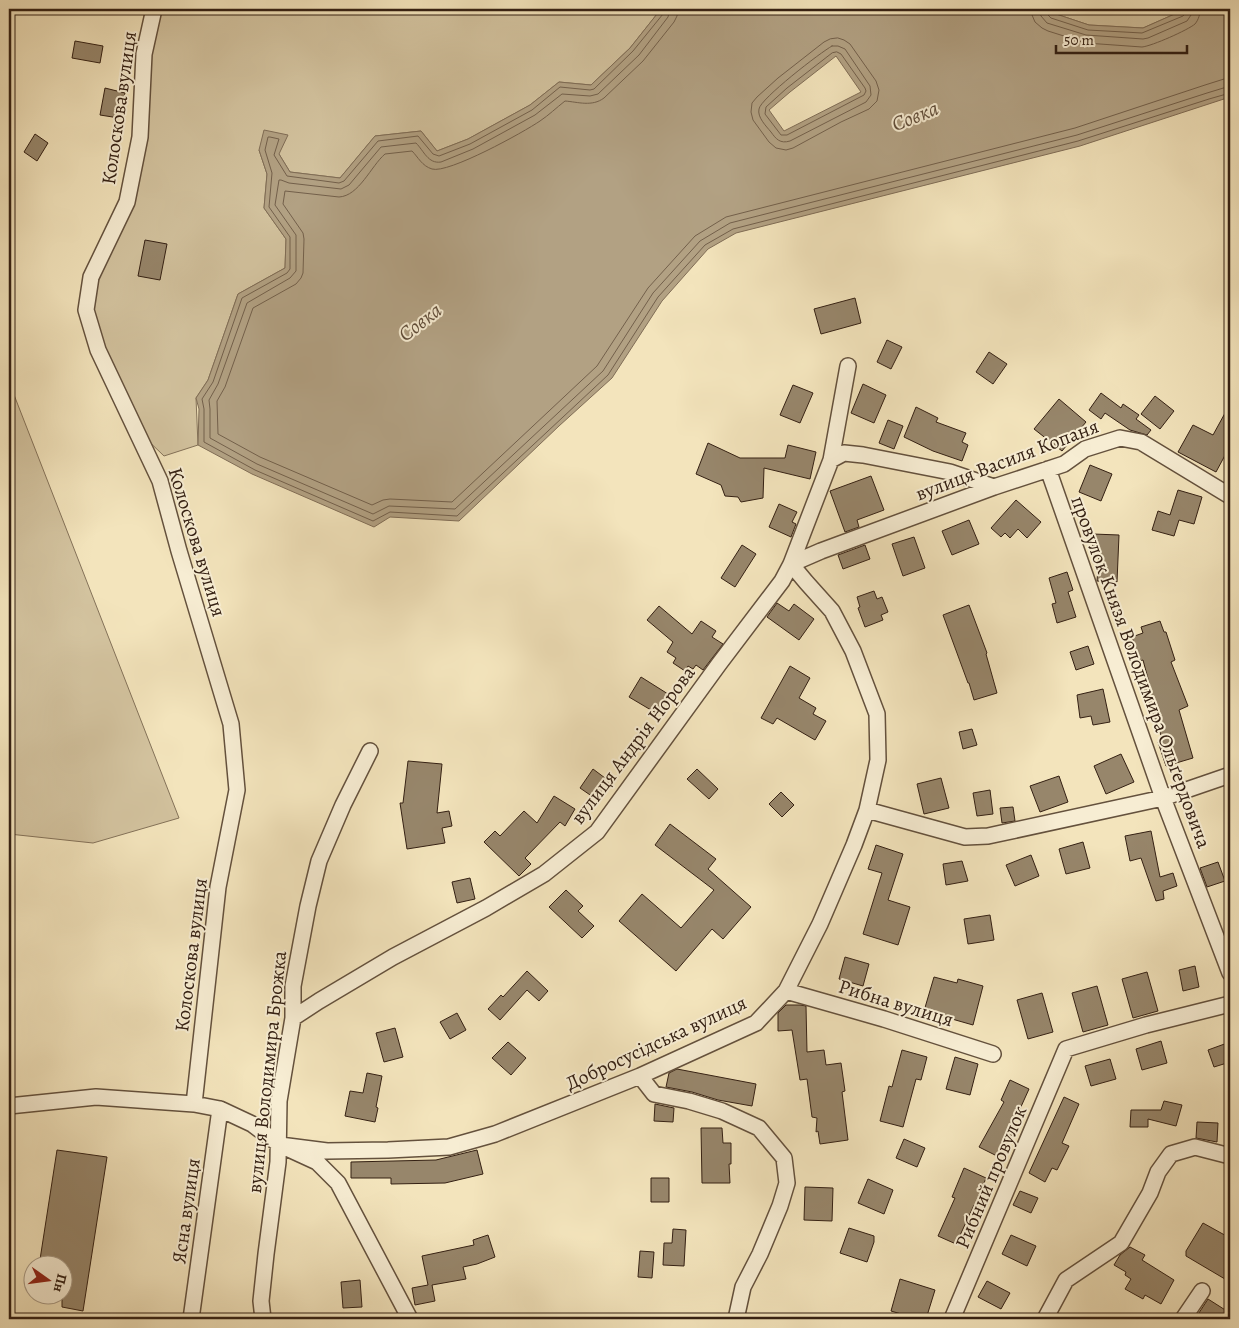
<svg xmlns="http://www.w3.org/2000/svg" width="1239" height="1328" viewBox="0 0 1239 1328" font-family="Alegreya,serif">
	<style>
		.green { fill: #d3c39f; stroke: #847259 }
		.water { fill: #b2a183; stroke: #806d56; fill-rule: evenodd }
		.lines { fill: none; stroke-linecap: round; stroke-linejoin: round }
		.shore { stroke: #73604b; stroke-width: 1 }
		.building { fill: #97866b; stroke: #342013 }
		.minor-casing { stroke: #64513d; stroke-width: 18 }
		.minor { stroke: #f7edd3; stroke-width: 15 }
		.labels { text-anchor: middle; dominant-baseline: central; stroke-width: 4; stroke-linejoin: round; paint-order: stroke }
		.street-label { font-size: 20px; fill: #342013; stroke: #f7edd3 }
		.water-label { font-size: 21px; font-style: italic; fill: #604d3a; stroke: #f7edd3 }
	</style>
	<rect width="100%" height="100%" fill="#f3e4bc"/>
	<filter id="stains"><feTurbulence type="fractalNoise" baseFrequency=".004" numOctaves="4"/><feColorMatrix values="0 0 0 0 .2 0 0 0 0 .09 0 0 0 0 .02 0 0 0 .5 -.17"/></filter>
	<radialGradient id="worn" r=".72"><stop offset=".6" stop-color="#630" stop-opacity="0"/><stop offset="1" stop-color="#630" stop-opacity=".3"/></radialGradient>
	<path class="green" d="M154,9H661L630,48L591,85L559,82L530,105L468,139L437,151L421,131L375,136L340,178L290,172L279,154L259,150L267,174L264,208L286,239L285,268L238,294L208,380L196,398L198,445L164,456L137,430L86,310L127,202Z
		M1049,9H1186L1143,28L1089,25L1053,13Z
		M9,382L179,818L93,843L9,834Z"/>
	<path class="water" d="M661,9H1049L1053,13L1089,25L1143,28L1186,9H1230V97L1080,146L736,233L708,249L662,301L612,378L559,426L459,521L390,517L374,527L252,474L198,445L199,409L196,398L208,380L238,294L285,268L286,239L264,208L267,174L259,150L264,130L288,135L279,154L290,172L340,178L375,136L421,131L437,151L468,139L530,105L559,82L591,85L630,48ZM836,56L861,92L784,131L769,110L790,92Z"/>
	<g class="lines">
		<path class="shore" d="M664,9L663,14L633,51L594,89L590,90L560,87L532,110L470,144L439,156L433,154L418,136L378,141L344,181L339,183L287,176L274,155L279,139L270,137H268L265,150L272,173L269,207L290,237V269L287,273L242,298L213,382L202,399L204,409V442L255,470L373,521L390,512L457,516L608,375L658,297L705,245L733,229L1078,141L1209,99L1230,93
			M670,9L668,17L639,55L598,94L590,96L562,94L535,115L473,149L441,162C428,164 424,151 416,143L381,147L349,185L341,189L289,183L281,180H279L275,205L296,235V271L290,278L247,303L218,384L209,400L210,409V438L257,464L373,514L389,506L455,509L603,371L653,293L700,241L730,223L1077,135L1207,93L1230,86
			M678,9L677,16L674,22L643,61L604,98C592,107 578,102 565,101C556,108 549,115 540,121C524,132 448,174 432,169C422,166 418,157 412,151L385,154C371,166 359,196 339,197L285,191L283,204L303,233L304,239L303,273L301,278L296,284L253,308L225,387L217,401L218,434L260,457L372,505L383,500L390,499L452,502L597,366L648,288L695,236L726,217L1075,128L1205,85L1224,79H1230
			M1032,9V15L1035,22L1042,28L1048,31L1086,43L1142,47C1152,46 1188,30 1195,24C1199,19 1200,14 1200,9
			M1039,9L1041,16L1047,23L1086,35L1143,39L1148,38L1187,21L1191,15L1192,9
			M1046,9V13L1051,18L1088,30L1142,33L1183,16L1186,13V9
			M838,38L844,40L850,44L876,81L879,90L877,101L869,109L841,122L793,148L786,150L776,148L769,142L753,120L751,112L752,103L757,97L778,78L824,42L830,39Z
			M832,46H838L845,49L870,86L871,95L866,102L790,141C780,144 776,139 771,132C766,126 757,117 759,109C760,99 821,52 832,46Z
			M837,52L841,54L865,88L866,91L864,95L787,135H781L765,114L766,107L787,88L832,53Z"/>
	</g>
	<path class="building" d="M75,41L103,46L100,63L72,58Z
		M105,88L125,93L119,118L100,115Z
		M35,134L48,143L37,161L24,152Z
		M145,240L167,244L160,280L138,276Z
		M855,298L861,323L821,334L814,309Z
		M887,340L902,347L891,369L877,362Z
		M989,352L1007,364L993,384L976,372Z
		M863,384L886,395L874,423L851,413Z
		M793,385L813,393L800,423L780,415Z
		M1101,393L1121,408L1123,404L1139,415L1136,419L1151,430L1147,435L1130,430L1105,413L1101,419L1089,410Z
		M1155,396L1174,411L1160,429L1141,414Z
		M1059,399L1086,422L1062,451L1034,429Z
		M1230,404V446L1216,472L1178,452L1193,425L1213,435Z
		M916,407L938,418L936,422L966,433L962,442L968,445L962,461L933,451L904,437Z
		M888,420L903,426L894,449L879,443Z
		M708,443L740,458H785L788,445L816,452L810,479L764,468L763,498L741,502L738,497L725,496L721,485L696,474Z
		M1090,465L1112,474L1101,501L1079,492Z
		M871,476L884,510L857,520L859,527L845,532L830,491Z
		M1178,490L1202,497L1194,524L1179,520L1174,536L1152,530L1158,511L1170,515Z
		M1016,500L1041,522L1027,538L1018,529L1010,538L1005,533L1001,537L991,528Z
		M779,504L797,512L792,522L796,524L791,537L769,527Z
		M969,520L979,544L952,555L942,531Z
		M1093,534L1119,535L1117,582L1097,581L1099,555L1092,554Z
		M914,537L925,568L903,576L892,544Z
		M742,545L756,554L735,587L721,578Z
		M865,545L870,559L843,569L838,555Z
		M1067,572L1073,590L1068,592L1076,617L1057,623L1052,604L1056,603L1049,578Z
		M874,591L877,599L882,597L888,612L881,615L883,620L865,627L858,608L860,607L857,597Z
		M777,603L789,611L794,604L814,619L799,640L767,617Z
		M969,605L987,653L986,654L997,693L974,700L969,683H968L943,615Z
		M659,606L692,634L701,621L716,631L712,637L723,644L703,670L696,665L693,669L688,666L685,671L673,663L676,658L667,652L673,642L647,620Z
		M1160,621L1164,632H1166L1175,660L1171,662L1188,706L1179,710L1193,758L1166,766L1158,742L1163,741L1144,688L1150,686L1143,660L1133,663L1128,647L1134,644L1132,637L1143,633L1141,627Z
		M1088,646L1094,664L1076,670L1070,652Z
		M790,666L810,678L799,698L816,708L813,714L826,721L815,740L777,718L773,724L761,718Z
		M641,677L668,694L656,713L629,697Z
		M1103,689L1110,722L1093,725L1091,716L1080,718L1077,695Z
		M972,729L977,745L963,749L959,732Z
		M1121,754L1134,782L1106,794L1094,766Z
		M408,761L442,764L437,813L449,811L452,826L442,828L445,843L407,849L400,803H403Z
		M593,769L609,781L596,799L580,788Z
		M697,769L718,789L709,799L687,779Z
		M1059,776L1068,802L1040,812L1030,786Z
		M941,778L949,808L924,814L917,784Z
		M990,790L993,814L977,816L973,793Z
		M781,792L794,805L782,817L769,804Z
		M554,796L575,809L565,826L560,822L525,858L531,864L519,876L484,842L495,831L500,836L524,811L537,823Z
		M1013,807L1015,821L1002,823L1000,808Z
		M670,824L716,859L708,869L751,907L723,939L712,929L676,971L619,921L642,894L681,928L714,890L655,845Z
		M1151,831L1160,877L1173,873L1177,886L1163,891L1164,899L1156,901L1141,858L1130,861L1125,836Z
		M1083,842L1090,868L1066,874L1059,849Z
		M876,845L903,854L888,900L910,907L898,945L863,934L882,873L868,869Z
		M1031,855L1039,876L1015,886L1006,865Z
		M962,861L968,881L946,885L943,864Z
		M1218,862L1225,881L1207,887L1200,868Z
		M470,878L475,899L457,903L452,882Z
		M566,890L583,906L578,911L594,926L582,938L549,907Z
		M990,915L994,940L968,944L964,919Z
		M845,957L869,964L863,986L839,979Z
		M1195,966L1199,987L1183,991L1179,970Z
		M527,971L548,991L539,1001L527,990L500,1020L488,1009L501,995L503,997Z
		M1147,972L1158,1011L1133,1018L1122,979Z
		M934,977L957,983L958,979L983,986L973,1025L924,1011Z
		M1097,986L1108,1025L1083,1032L1072,993Z
		M1042,993L1053,1032L1028,1039L1017,1000Z
		M786,1005H800L806,1006L807,1052L824,1050L826,1065L841,1063L845,1091L842,1092L848,1140L820,1144L818,1131L816,1132L817,1118L812,1117L807,1079L800,1080L792,1030L778,1031V1013Z
		M457,1013L466,1030L450,1039L440,1022Z
		M395,1028L403,1057L384,1062L376,1033Z
		M1161,1041L1167,1063L1142,1070L1136,1049Z
		M508,1042L526,1058L511,1075L492,1058Z
		M1230,1042V1062L1214,1067L1208,1050Z
		M902,1050L927,1057L921,1080L916,1079L903,1127L880,1121L889,1086L892,1087Z
		M955,1057L978,1064L970,1095L946,1089Z
		M1110,1059L1116,1079L1091,1086L1085,1066Z
		M677,1069L756,1084L752,1106L718,1100L692,1092L666,1087L669,1073Z
		M367,1073L382,1076L376,1107L378,1108L375,1122L345,1116L350,1091L363,1093Z
		M1010,1080L1029,1089L1010,1131L1013,1132L999,1157L979,1147L1004,1102L1001,1100Z
		M1064,1097L1079,1104L1062,1143L1069,1146L1057,1170L1052,1168L1045,1182L1029,1173Z
		M1164,1101L1182,1105L1176,1126L1148,1119V1127H1130L1131,1110H1161Z
		M655,1104L674,1108L673,1122L654,1121Z
		M1197,1122L1218,1123L1217,1142L1196,1138Z
		M701,1128H722L723,1143H731V1164H729L730,1183H702Z
		M904,1139L925,1148L917,1167L896,1158Z
		M57,1150L107,1157L83,1311L62,1307V1266H39Z
		M477,1150L483,1174L445,1183L391,1184V1178H351V1162L436,1160Z
		M964,1168L986,1178L975,1206L974,1205L956,1244L938,1236L955,1198L952,1197Z
		M651,1178H669V1202H651Z
		M868,1179L893,1190L884,1214L858,1203Z
		M805,1187L833,1188L832,1221L804,1220Z
		M1020,1191L1038,1198L1031,1213L1013,1205Z
		M1203,1223L1230,1238V1282L1186,1256V1251Z
		M849,1228L874,1236V1242L867,1262L840,1253Z
		M673,1229L686,1230L684,1266L663,1265L664,1243H672Z
		M488,1235L495,1257L477,1264L463,1267L466,1279L432,1285L435,1301L415,1305L412,1288L428,1285L422,1256L474,1245L473,1240Z
		M1011,1235L1036,1246L1027,1266L1002,1254Z
		M1130,1247L1145,1255L1142,1260L1174,1280L1161,1304L1145,1295L1143,1299L1125,1289L1131,1279L1125,1275L1126,1272L1114,1265L1120,1255Z
		M640,1251L654,1252L652,1278L638,1277Z
		M900,1279L935,1290L926,1319H918L891,1311Z
		M360,1280L362,1307L343,1308L341,1282Z
		M987,1281L1010,1293L1001,1309L978,1297Z
		M1208,1299L1230,1313V1319H1195Z"/>
	<g class="lines">
		<g class="minor-casing">
			<path id="minor" d="M154,9L144,54L140,137L127,202L91,277L86,310L98,350L160,481L179,551L231,724L237,790L218,887L194,1104
				M831,460L844,453L863,455L950,472L994,487
				M1048,469L1163,798L1230,973
				M791,564L821,551L994,487L1064,464L1085,449L1120,438L1141,442L1230,496
				M867,810L965,837L988,836L1163,798L1230,775
				M786,991L884,1019L993,1054
				M293,1018L319,1001L393,957L486,908L544,874L597,832L719,664L782,581L791,564L831,460L848,366
				M640,1076L654,1094L689,1101L722,1111L759,1128L784,1158L787,1183L780,1206L760,1254L743,1287L736,1319
				M9,1106L96,1097L194,1104L220,1109L252,1124L280,1145L317,1162L338,1183L410,1319
				M280,1145L327,1151L388,1150L449,1147L495,1134L640,1076L756,1023L786,991L820,924L854,845L867,810L878,760L877,714L853,651L832,611L806,582L791,564
				M191,1319L220,1109
				M263,1319L261,1301L266,1254L278,1162L279,1101L293,1018V986L308,906L319,861L343,805L370,751
				M952,1319L1066,1049L1146,1025L1230,1004
				M1045,1319L1066,1280L1121,1243L1150,1193L1158,1172L1171,1154L1195,1147L1230,1156
				M1183,1319L1202,1291"/>
		</g>
		<use href="#minor" class="minor"/>
	</g>
	<g class="labels">
		<g class="street-label">
			<text transform="translate(119 108) rotate(-82)">Колоскова вулиця</text>
			<text transform="translate(1007 460) rotate(-21)">вулиця Василя Копаня</text>
			<text transform="translate(197 542) rotate(73)">Колоскова вулиця</text>
			<text transform="translate(1141 672) rotate(70)">провулок Князя Володимира Ольґердовича</text>
			<text transform="translate(633 745) rotate(-53)">вулиця Андрія Норова</text>
			<text transform="translate(191 955) rotate(-83)">Колоскова вулиця</text>
			<text transform="translate(896 1003) rotate(17)">Рибна вулиця</text>
			<text transform="translate(656 1043) rotate(-25)">Добросусідська вулиця</text>
			<text transform="translate(267 1072) rotate(-84)">вулиця Володимира Брожка</text>
			<text transform="translate(991 1177) rotate(-67)">Рибний провулок</text>
			<text transform="translate(186 1211) rotate(-82)">Ясна вулиця</text>
		</g>
		<g class="water-label">
			<text transform="translate(915 116) rotate(-22)">Совка</text>
			<text transform="translate(420 322) rotate(-38)">Совка</text>
		</g>
	</g>
	<rect width="1239" height="1328" fill="none" stroke="#f3e4bc" stroke-width="30"/>
	<rect x="10" y="10" width="1219" height="1308" fill="none" stroke="#342013" stroke-width="2.5"/>
	<rect x="15" y="15" width="1209" height="1298" fill="none" stroke="#342013"/>
	<g transform="translate(48 1280) rotate(104)"><circle r="24" fill="#f7edd3" stroke="#a99b86"/>
	<path d="M0-4L9 19L0 12L-9 19Z" fill="#8f2418"/>
	<text y="-8" font-size="14" font-weight="bold" text-anchor="middle" fill="#342013">Пн</text>
	</g>
	<path d="M1056 45v8h131v-8" fill="none" stroke="#342013" stroke-width="2.5"/>
	<text x="1064" y="45" font-size="15" fill="#342013" stroke="#f7edd3" stroke-width="4" paint-order="stroke">50 m</text>
	<rect width="100%" height="100%" filter="url(#stains)"/>
	<rect width="100%" height="100%" fill="url(#worn)"/>
</svg>
